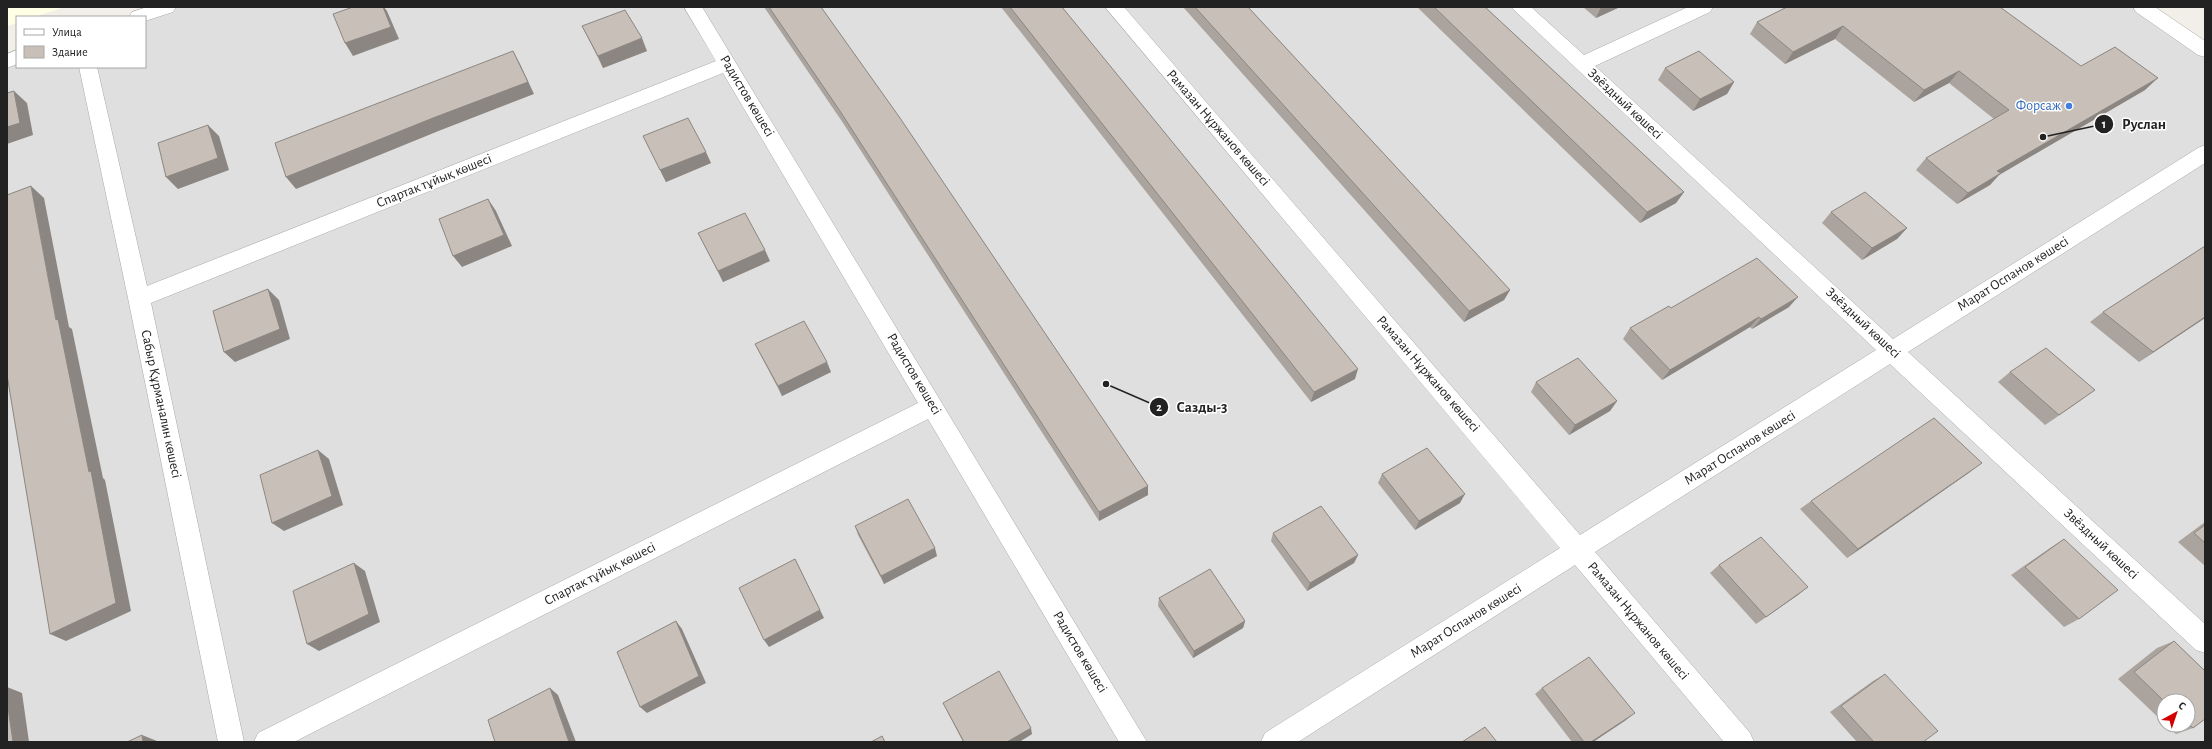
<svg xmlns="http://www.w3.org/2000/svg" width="2212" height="749" viewBox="0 0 2212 749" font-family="'Alegreya Sans',sans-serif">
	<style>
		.residential { fill: #e0dfdf; fill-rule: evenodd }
		.education { fill: #ffffe5 }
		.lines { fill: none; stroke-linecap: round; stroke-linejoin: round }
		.minor-casing { stroke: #a9a9a9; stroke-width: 1 }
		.minor { fill: #fff; fill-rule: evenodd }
		.wall { fill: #aba49e }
		.shaded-wall { fill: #8b8681 }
		.building { fill: #c7bfb8; stroke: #8b8681 }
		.shop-dot { fill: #3f7fe0; stroke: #fff; stroke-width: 1.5 }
		.labels { text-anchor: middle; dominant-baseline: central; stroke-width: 3; stroke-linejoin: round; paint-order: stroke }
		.street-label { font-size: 14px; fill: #222; stroke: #fff }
		.shop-label { font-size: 14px; fill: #366cbe; stroke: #fff; text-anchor: end }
		.leader { fill: none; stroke: #222; stroke-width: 1.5 }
		.callout-dot { fill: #222; stroke: #fff; stroke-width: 1.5 }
		.mark-label { font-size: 12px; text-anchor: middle; font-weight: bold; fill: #fff }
		.callout-label { font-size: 15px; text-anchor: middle; font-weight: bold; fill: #222; stroke: #fff; stroke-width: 3; stroke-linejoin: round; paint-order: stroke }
	</style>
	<rect width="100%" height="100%" fill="#f2efe9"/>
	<path class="residential" d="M167,7H2142L2205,50V742H7V61L17,57V67H145V17ZM2164,701H2188V725H2164Z"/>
	<path class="education" d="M7,7H64L34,17H17V23L7,26Z"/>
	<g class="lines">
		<g class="minor-casing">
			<path id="minor" d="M147,7H176L173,12L145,21V17H129L132,12Z
				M684,7H702L1147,742H1119L928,419L294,742H254L258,733L918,403L723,73L151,303L244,742H218L128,298L79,67H97L147,286L716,61Z
				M1105,7H1124L1580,535L1876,350L1511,7H1531L1584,55L1688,7H1713L1710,12L1595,66L1893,339L2198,148L2205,145V163L1908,352L2205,624V653L2196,650L1890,364L1595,552L1750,733L1754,742H1724L1575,565L1298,742H1261L1265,733L1560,548Z
				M2133,7H2155L2205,41V57L2198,55L2136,12Z
				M17,50V64L7,68V54Z"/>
		</g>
		<use href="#minor" class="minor"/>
	</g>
	<path class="wall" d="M764,7H821L1148,486V495L1099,521L843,123Z
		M1001,7H1062L1355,379L1311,402Z
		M1183,7H1248L1510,290L1504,300L1464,322Z
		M1417,7H1485L1684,192L1676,203L1640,223Z
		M1583,7H1620L1596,18Z
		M1787,7L2081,66L2145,90L1999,175L1990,185L1957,204L1916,170L1926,158L1994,119L1949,83L1914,102L1835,39L1785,64L1750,34L1757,22Z
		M582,26L647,51L603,68Z
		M1665,68L1734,82L1727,94L1693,111L1658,80Z
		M643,136L711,163L666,182Z
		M1831,212L1907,228L1897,239L1862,260L1822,223Z
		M698,233L770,261L723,282Z
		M2205,246V318L2139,362L2090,322L2103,312Z
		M1789,307L1752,329L1750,327L1662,380L1623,339L1630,328L1671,308Z
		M755,344L831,372L782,396L760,354Z
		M2010,372L2081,400L2045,425L1998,382Z
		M1536,382L1617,401L1610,411L1569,435L1531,392Z
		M1970,472L1847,558L1800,509L1811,501Z
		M1382,474L1460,503L1415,530L1378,483Z
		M2205,522V566L2178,542Z
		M855,526L937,556L884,584L858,535Z
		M1273,533L1358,555L1354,563L1307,591L1271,541Z
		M2064,539L2079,619L2064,627L2011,575L2050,548Z
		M1719,565L1798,595L1756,624L1710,573Z
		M1159,598L1245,621L1243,628L1193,658L1158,606Z
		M2174,641L2205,671V719L2193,728L2176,734L2166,725H2188V701H2164V723L2118,679L2157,648Z
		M1885,674L1923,742H1857L1830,712L1873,681Z
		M1542,688L1626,720L1593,742H1572L1535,694Z
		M943,703L1032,734L1019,742H963L946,709Z"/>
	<path class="shaded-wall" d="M383,7H384L387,11L399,39L353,56L345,43Z
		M1601,7H1620L1596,18Z
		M1843,26L1835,39L1785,64L1793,52Z
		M642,38L647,51L603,68L598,56Z
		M513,51L520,64L534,94L441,130L296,189L286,177Z
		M1959,71L1949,83L1914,102L1924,90Z
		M2158,78L2145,90L1999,175L1990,185L1957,204L1968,193L1997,171Z
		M1734,82L1727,94L1693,111L1700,99Z
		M14,91L27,103L33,135L7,144V127Z
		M208,125L219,136L229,170L178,189L166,177Z
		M706,152L711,163L666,182L660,170Z
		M31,186L44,198L69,327L72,329L103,478L105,480L131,611L66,641L50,634L89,472L56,320Z
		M1684,192L1676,203L1640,223L1647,212Z
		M488,199L496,211L512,246L462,267L453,256Z
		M1907,228L1897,239L1862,260L1872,248Z
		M765,250L770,261L723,282L718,271Z
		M268,289L279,300L290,339L235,362L224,352Z
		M1510,290L1504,300L1464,322L1469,311Z
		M1798,297L1789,307L1752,329L1761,319Z
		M1759,317L1750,327L1662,380L1670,370Z
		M2205,317V318L2139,362L2153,352Z
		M827,362L831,372L782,396L778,386Z
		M1358,369L1355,379L1311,402L1314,392Z
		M2095,390L2081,400L2045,425L2059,415Z
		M1617,401L1610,411L1569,435L1575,425Z
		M318,450L329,459L343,505L284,531L272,523Z
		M1982,463L1970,472L1847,558L1858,549Z
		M1148,486V495L1099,521V512Z
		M1465,494L1460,503L1415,530L1419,521Z
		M935,548L937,556L884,584L881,576Z
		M1358,555L1354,563L1307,591L1310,583Z
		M795,559L824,618L769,647L764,640Z
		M354,563L365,571L380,622L319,651L307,644Z
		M1808,587L1798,595L1756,624L1766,617Z
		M676,621L682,629L706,683L647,713L640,707Z
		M1245,621L1243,628L1193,658L1194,651Z
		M7,687L22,693L29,742H13L7,701Z
		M550,688L558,695L576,742H569Z
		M1635,713L1626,720L1593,742H1591Z
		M1031,728L1032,734L1019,742H1007Z
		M142,735L157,741V742H143Z"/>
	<path class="building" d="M353,7H383L391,27L345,43L333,14Z
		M769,7H821L900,118L1148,486L1099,512L840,111Z
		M1010,7H1062L1358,369L1314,392Z
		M1195,7H1248L1510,290L1469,311Z
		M1434,7H1485L1684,192L1647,212Z
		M1787,7H2000L2081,66L2115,47L2158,78L1997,171L2001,173L1968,193L1926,158L2009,110L1959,71L1924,90L1843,26L1793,52L1757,22Z
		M625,10L642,38L598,56L582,26Z
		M513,51L528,82L433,118L286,177L275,143Z
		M1699,51L1734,82L1700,99L1665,68Z
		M14,91L20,123L7,127V93Z
		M688,118L706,152L660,170L643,136Z
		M208,125L218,158L166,177L158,143Z
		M31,186L56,320L58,319L89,472L91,471L116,603L50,634L7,375V195Z
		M1865,192L1907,228L1872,248L1831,212Z
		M488,199L504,235L453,256L439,219Z
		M745,213L765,250L718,271L698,233Z
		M2205,246V317L2153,352L2103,312Z
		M1757,258L1798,297L1761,319L1759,317L1670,370L1630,328L1669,306L1671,308Z
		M268,289L280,329L224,352L213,311Z
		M804,321L827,362L778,386L755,344Z
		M2046,348L2095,390L2059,415L2010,372Z
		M1578,358L1617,401L1575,425L1536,382Z
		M1934,418L1982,463L1858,549L1811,501Z
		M1427,448L1465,494L1419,521L1382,474Z
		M318,450L332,496L272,523L260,475Z
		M908,499L935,548L881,576L855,526Z
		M1321,506L1358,555L1310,583L1273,533Z
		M2205,525V543L2194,533Z
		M1761,537L1808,587L1766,617L1719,565Z
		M2064,539L2118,590L2079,619L2025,567Z
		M795,559L820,610L764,640L739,588Z
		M354,563L369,614L307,644L293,591Z
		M1210,569L1245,621L1194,651L1159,598Z
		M676,621L699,676L640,707L617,652Z
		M2174,641L2205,671V719L2193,728L2188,723V701H2164L2134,672Z
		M1589,657L1635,713L1591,742H1584L1542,688Z
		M999,671L1031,728L1007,742H964L943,703Z
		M1885,674L1938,731L1923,742H1874L1841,706Z
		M550,688L569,742H495L488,720Z
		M7,701L13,742H7Z
		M1485,727L1497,742H1462Z
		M142,735L143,742H127Z
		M882,736L885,742H871Z"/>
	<circle class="shop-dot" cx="2069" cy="106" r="4"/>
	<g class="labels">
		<g class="street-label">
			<text transform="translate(747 96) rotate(59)">Радистов көшесі</text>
			<text transform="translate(1625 104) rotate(43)">Звёздный көшесі</text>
			<text transform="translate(1218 128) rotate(49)">Рамазан Нұржанов көшесі</text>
			<text transform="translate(434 181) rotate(-22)">Спартак тұйық көшесі</text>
			<text transform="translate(2013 274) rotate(-32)">Марат Оспанов көшесі</text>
			<text transform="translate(1863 323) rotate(43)">Звёздный көшесі</text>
			<text transform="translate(914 374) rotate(59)">Радистов көшесі</text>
			<text transform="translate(1428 374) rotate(49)">Рамазан Нұржанов көшесі</text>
			<text transform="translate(161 404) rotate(78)">Сабыр Құрманалин көшесі</text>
			<text transform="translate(1740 448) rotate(-32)">Марат Оспанов көшесі</text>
			<text transform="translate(2101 544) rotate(43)">Звёздный көшесі</text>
			<text transform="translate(600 574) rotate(-27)">Спартак тұйық көшесі</text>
			<text transform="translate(1466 621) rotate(-32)">Марат Оспанов көшесі</text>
			<text transform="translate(1638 621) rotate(50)">Рамазан Нұржанов көшесі</text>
			<text transform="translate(1080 652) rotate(59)">Радистов көшесі</text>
		</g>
		<g class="shop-label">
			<text x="2061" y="106">Форсаж</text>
		</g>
	</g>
	<path class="leader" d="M2043 137L2104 124M1106 384L1159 407"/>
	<g class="callout-dot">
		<circle cx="2043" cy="137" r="4"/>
		<circle cx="1106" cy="384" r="4"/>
		<circle cx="2104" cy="124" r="10"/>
		<circle cx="1159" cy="407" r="10"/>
	</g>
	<g class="mark-label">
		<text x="2104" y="128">1</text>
		<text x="1159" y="411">2</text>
	</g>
	<g class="callout-label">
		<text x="2144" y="129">Руслан</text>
		<text x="1202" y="412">Сазды-3</text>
	</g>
	<rect width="2212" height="749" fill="none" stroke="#222222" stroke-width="16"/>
	<rect x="16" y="16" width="130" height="52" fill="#ffffff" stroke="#a7a7a7"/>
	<rect x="24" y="29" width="20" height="6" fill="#ffffff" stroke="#a7a7a7"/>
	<text x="52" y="36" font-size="12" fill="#222222">Улица</text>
	<rect x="24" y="46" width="20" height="12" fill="#c7bfb8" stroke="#a7a7a7"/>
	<text x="52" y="56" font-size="12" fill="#222222">Здание</text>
	<g transform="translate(2176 713) rotate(40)"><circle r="19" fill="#ffffff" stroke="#a7a7a7"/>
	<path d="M0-3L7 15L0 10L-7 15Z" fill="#d40000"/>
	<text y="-6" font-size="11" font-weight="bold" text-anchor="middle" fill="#222222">С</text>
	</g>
</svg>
